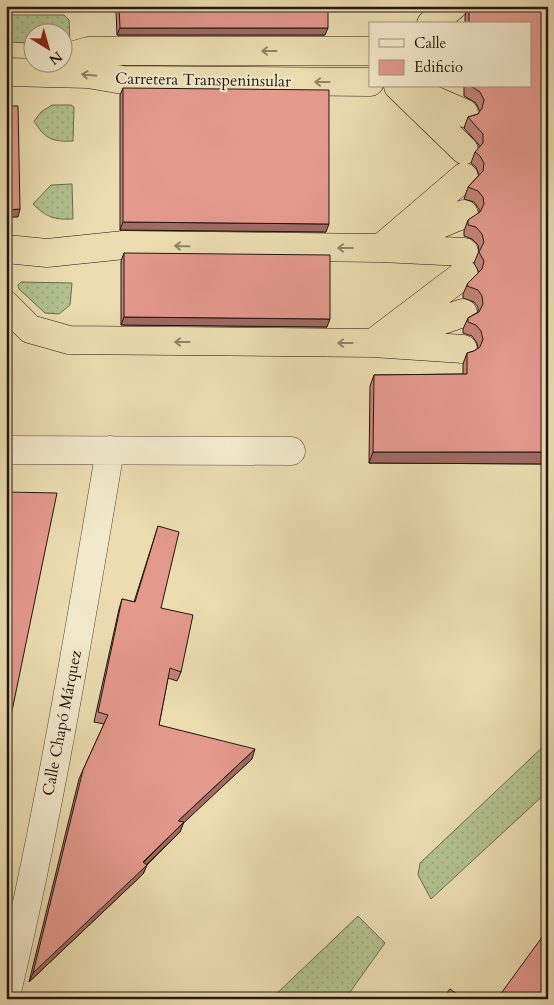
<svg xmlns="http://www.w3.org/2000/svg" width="554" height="1005" viewBox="0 0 554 1005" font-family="Cardo,serif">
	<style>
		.grass { fill: url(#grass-dots); stroke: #6a6c50 }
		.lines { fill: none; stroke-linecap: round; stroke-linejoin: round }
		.minor-casing { stroke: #544839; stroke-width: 29 }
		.motorway-casing { stroke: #211611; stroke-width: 29 }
		.minor { stroke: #f2e9cc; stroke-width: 28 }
		.motorway { stroke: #ebddb0; stroke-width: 28 }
		.wall { fill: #c48479; stroke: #211611 }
		.shaded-wall { fill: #a06b63; stroke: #211611 }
		.building { fill: #e4998d; stroke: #211611 }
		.oneway { stroke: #908368 }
		.labels { text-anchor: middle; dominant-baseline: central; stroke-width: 4; stroke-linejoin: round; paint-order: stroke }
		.street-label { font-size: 16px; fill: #211611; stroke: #f2e9cc }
	</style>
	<defs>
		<pattern id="grass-dots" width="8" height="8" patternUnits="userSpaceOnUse" patternTransform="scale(1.25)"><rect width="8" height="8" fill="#b2c28f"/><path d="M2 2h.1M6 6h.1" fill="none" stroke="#99a67a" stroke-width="1.8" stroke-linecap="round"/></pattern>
	</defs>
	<rect width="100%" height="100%" fill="#ebddb0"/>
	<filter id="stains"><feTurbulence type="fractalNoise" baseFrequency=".004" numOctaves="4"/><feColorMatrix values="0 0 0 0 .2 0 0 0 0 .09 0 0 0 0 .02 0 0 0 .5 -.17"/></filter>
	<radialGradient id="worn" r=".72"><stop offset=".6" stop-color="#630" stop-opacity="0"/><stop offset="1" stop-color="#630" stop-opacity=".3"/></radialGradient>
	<path class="grass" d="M6,15H64L69,20L70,43H63L62,32H32V43L6,42Z
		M52,105H71L74,107L73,141C52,142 45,139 34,121L41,112Z
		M72,184L73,219C54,220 46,217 33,204L51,185Z
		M21,282L72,283L70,305L59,314L45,313L19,289L18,285Z
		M548,742V791L431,899L418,875L420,863Z
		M358,916L385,943L345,999H271Z"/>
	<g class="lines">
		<g class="minor-casing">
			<path id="minor" d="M6,450L291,451
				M6,996C49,815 79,632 110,450"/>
		</g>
		<g class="motorway-casing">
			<path id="motorway" d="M431,24L453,6
				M62,59L88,51H370
				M6,72L88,74L123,80L370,82
				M398,86L464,150
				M411,90L464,113
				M403,239L464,214
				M381,248L464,177
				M6,249L47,253L124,245L381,248L464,252
				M6,305L30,329L69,340L373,343L463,349
				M396,336L463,313
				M373,343L464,274"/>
		</g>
		<use href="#minor" class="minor"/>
		<use href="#motorway" class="motorway"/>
	</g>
	<path class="wall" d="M117,6H328L325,35H117L116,10Z
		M468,6H548V464L369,463L370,386L374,375L463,374V364L467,353L474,351L478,348L477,343L472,336L463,333V329L468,318L478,312V307L474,302L463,298V294L468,283L479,272L474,263L479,251L478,245L472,239L464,236V231L468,220L479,213V209L474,202L464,199L468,187L479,175L476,167L471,163L475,152L479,148V145L464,128L468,117L478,114L480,112L476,103L464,96V86H530V24H465V16Z
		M123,88L326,232L120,230V95Z
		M124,253L327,327L121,325V261Z
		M158,526L161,608L181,672L177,681L168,678L159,725L252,759L183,822L180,832L147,865L143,874L29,982L79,779L83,770L104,724L94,722L119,609L122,599L134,602Z"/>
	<path class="shaded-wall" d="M120,28H328L325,35H117Z
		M20,209L18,217H6V210Z
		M123,222L329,224L326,232L120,230Z
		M124,317L330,319L327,327L121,325Z
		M373,452H548V464L369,463Z
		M255,749L252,759L175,831L178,821Z
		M184,822L180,832L145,866L147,865L143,874L29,982L33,973Z"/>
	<path class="building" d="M119,6H328V28H120Z
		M469,6H548V452H373L374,375L467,374V353L474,351L480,347L483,339L481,331L476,325L468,322V318L479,312L483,304L482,296L478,290L467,286L468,283L482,269L484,261L479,252L484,242L482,234L476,227L468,225V220L480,212L484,204L483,197L478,191L468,187L483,171L484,163L480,156L475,152L483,143V134L468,117L478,114L482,108L484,100L480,92L471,86H530V24H469Z
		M123,88L329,90V224L123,222Z
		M6,106H18L20,209L6,210Z
		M124,253L330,255V319L124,317Z
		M6,492L57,493L6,740Z
		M158,526L179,532L161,608L193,615L181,672L170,668L159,725L255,749L178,821L184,822L143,862L147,865L33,973L83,770L108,715L98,712L122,599L135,602Z
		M548,929V999H497Z
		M450,989L464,999H442Z"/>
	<defs><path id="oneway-shaft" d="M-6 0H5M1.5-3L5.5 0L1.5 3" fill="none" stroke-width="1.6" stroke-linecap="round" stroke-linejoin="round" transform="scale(1.25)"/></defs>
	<g class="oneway">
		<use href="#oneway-shaft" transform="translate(269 51) rotate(-180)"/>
		<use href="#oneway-shaft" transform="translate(89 75) rotate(-174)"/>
		<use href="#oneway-shaft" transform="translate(322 82) rotate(-180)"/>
		<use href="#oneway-shaft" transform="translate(182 246) rotate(-179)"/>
		<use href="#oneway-shaft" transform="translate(345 248) rotate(-180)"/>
		<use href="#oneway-shaft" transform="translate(182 342) rotate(-180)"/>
		<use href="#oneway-shaft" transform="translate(345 343) rotate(-180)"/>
	</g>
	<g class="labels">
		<g class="street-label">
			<text transform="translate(203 80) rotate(1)">Carretera Transpeninsular</text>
			<text transform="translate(62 723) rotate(-79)">Calle Chapó Márquez</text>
		</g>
	</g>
	<rect width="554" height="1005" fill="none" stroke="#ebddb0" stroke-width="25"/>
	<rect x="8" y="8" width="539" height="990" fill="none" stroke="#211611" stroke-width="2.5"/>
	<rect x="12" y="12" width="529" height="980" fill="none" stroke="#211611"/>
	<rect x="369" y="22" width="162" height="65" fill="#f2e9cc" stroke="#9e9581"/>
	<rect x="379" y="39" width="25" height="8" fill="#f2e9cc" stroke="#9e9581"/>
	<text x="414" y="48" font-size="15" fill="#211611">Calle</text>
	<rect x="379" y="60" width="25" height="15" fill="#e4998d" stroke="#9e9581"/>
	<text x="414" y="72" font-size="15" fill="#211611">Edificio</text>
	<g transform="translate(48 48) rotate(143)"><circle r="24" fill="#f2e9cc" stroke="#9e9581"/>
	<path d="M0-4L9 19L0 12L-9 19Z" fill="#8f2418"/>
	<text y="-8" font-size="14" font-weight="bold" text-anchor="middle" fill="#211611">N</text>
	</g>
	<rect width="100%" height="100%" filter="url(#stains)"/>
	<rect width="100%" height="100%" fill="url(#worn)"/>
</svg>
